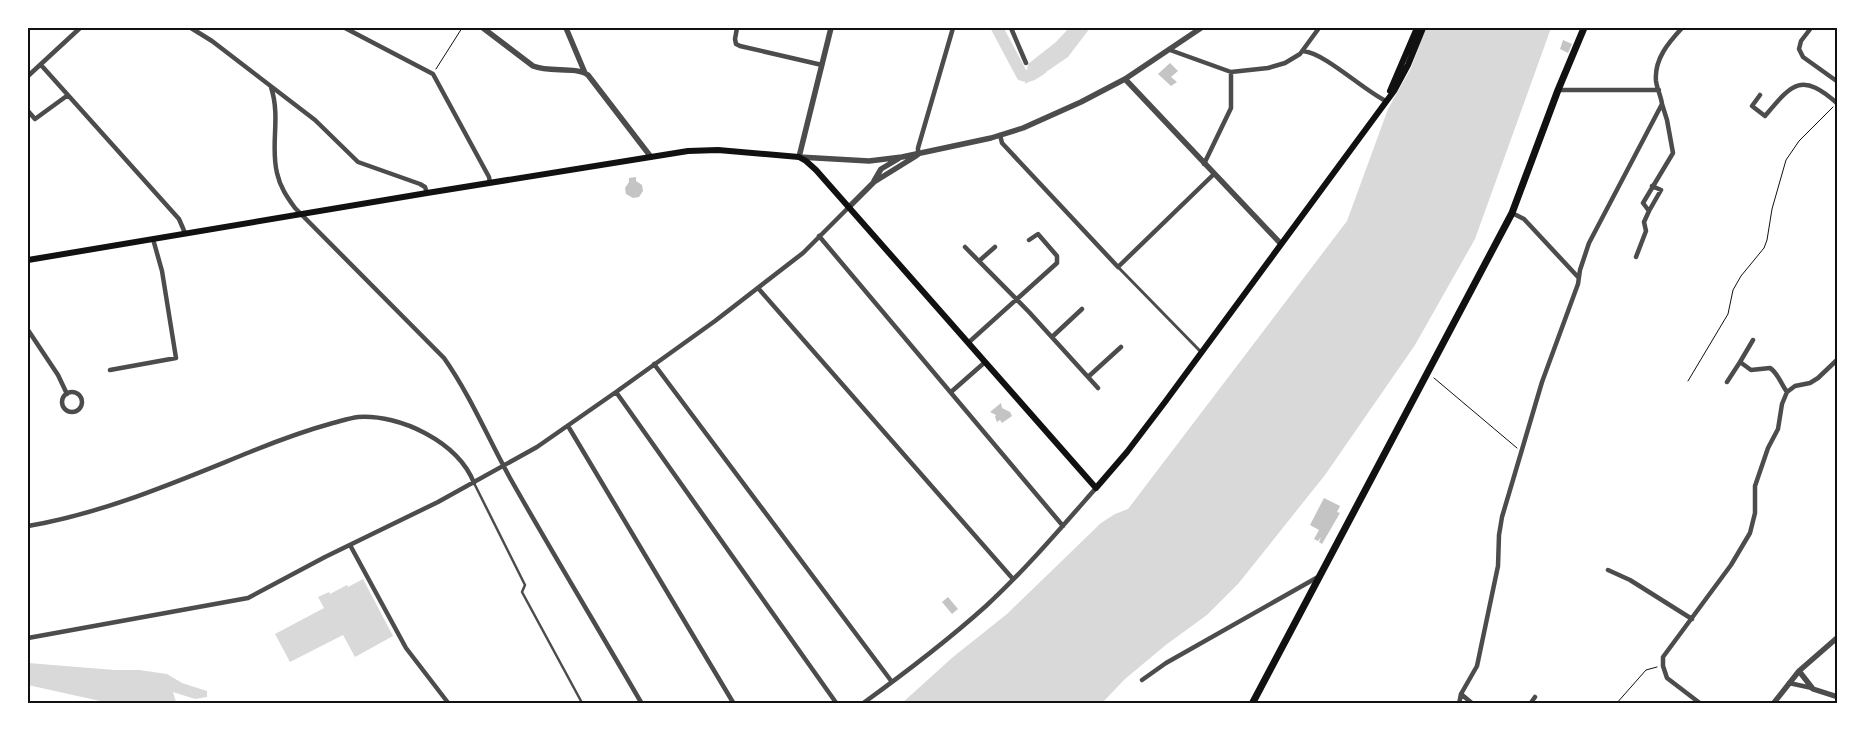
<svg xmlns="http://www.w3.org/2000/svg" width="1865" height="731" viewBox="0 0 1865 731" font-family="Inter,sans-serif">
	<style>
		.water { fill: #d9d9d9 }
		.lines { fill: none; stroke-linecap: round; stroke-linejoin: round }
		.river { stroke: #d9d9d9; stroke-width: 12 }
		.building { fill: #c4c4c4 }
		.path { stroke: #111; stroke-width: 1 }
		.service { stroke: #4c4c4c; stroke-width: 2.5 }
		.pedestrian { stroke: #4c4c4c; stroke-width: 3 }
		.minor { stroke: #4c4c4c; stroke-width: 4.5 }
		.tertiary { stroke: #4c4c4c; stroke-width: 5.5 }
		.secondary { stroke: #111; stroke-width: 6 }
		.primary { stroke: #111; stroke-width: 7 }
		.neatline { fill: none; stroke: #111; stroke-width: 2 }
	</style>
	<rect width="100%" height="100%" fill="#fff"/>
	<path class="water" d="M1069,28H1090L1068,57L1043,74L1025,84L1028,64L1056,42Z
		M1426,28H1551L1475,239L1415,345L1325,475L1238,584L1207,615L1167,644L1125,679L1102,703L901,704L953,657L1007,614L1101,523L1115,514L1128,509L1347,221L1388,109L1411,68Z
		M363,579L393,636L355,657L343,635L290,662L275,634L324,608L318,597L329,592L330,594L347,585L348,587Z
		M28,663L115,670H139L167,674L182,683L207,691V697L195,699L173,692L176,702L178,703H109L28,685Z"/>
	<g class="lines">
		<path class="river" d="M997,28L1022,75C1030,78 1034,73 1041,69"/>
	</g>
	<path class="building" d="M1563,40L1572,44L1568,53L1560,49Z
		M1170,63L1178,71L1171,77L1177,82L1171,86L1158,74Z
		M636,177V181L642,185L643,191L639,197L633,198L626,194L625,188L629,182V178Z
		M1001,403L1002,408L1010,412L1012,416L1002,423L1000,420L997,422L995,417L996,415L990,412Z
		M1324,498L1340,506L1337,512L1340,513L1322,544L1319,542L1321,537L1318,541L1314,539L1319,530L1310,525Z
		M948,597L958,609L952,614L942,602Z"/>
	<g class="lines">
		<path class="path" d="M436,69L462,28
			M1434,378L1517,448
			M1688,381L1728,314L1733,290L1741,276L1764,248L1767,240L1772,209L1786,160L1799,141L1833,107
			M1616,704L1646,670L1657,667"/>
		<path class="service" d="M474,483L525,585L522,592L581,701"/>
		<path class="pedestrian" d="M1118,267L1201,352"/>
		<path class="minor" d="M191,28L212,41L315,120L358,162L420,184L425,187L427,193
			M345,28L433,74L489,177L490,183
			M737,28L735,39L736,44L740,46L822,65
			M1011,28L1026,63
			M1811,28L1801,41L1799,49L1803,57L1838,82
			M1170,50L1231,72L1268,68L1285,63L1300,54L1319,28
			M1303,51C1325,53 1363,90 1386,101
			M41,65L179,219L185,233
			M28,76L80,28
			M271,87C281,118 270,145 277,173C280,187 287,197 295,208L444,358C470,395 488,438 510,478C553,554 598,628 642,704
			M1558,90H1659
			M1760,95L1752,106L1765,116C1792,84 1801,71 1838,104
			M28,111L35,119L68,95
			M1000,135L1002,143L1118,267L1214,174
			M918,155V148L953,28
			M1204,164L1231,108V72
			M1649,211L1661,190L1652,186
			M1512,213L1524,219L1578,277
			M819,236L1063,526
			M965,247L1029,312L1098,388
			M1636,257L1646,231L1644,222L1649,211L1643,203L1673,153L1667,120L1662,104
			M979,261L995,247
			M758,288L1013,579
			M28,330L58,375L67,394
			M1052,337L1082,309
			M1753,340L1740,362L1751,370L1770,368C1778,373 1781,384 1787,392
			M968,343L1057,263V256L1038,234L1029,240
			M654,364L892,682
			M110,370L176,358L162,271L153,239
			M1088,377L1121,347
			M1727,382L1740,362
			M616,392L837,704
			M951,392L984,363
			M62 402a10 10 0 1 1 20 0a10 10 0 1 1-20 0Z
			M568,426L734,704
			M28,526C105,513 178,481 250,452C277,441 304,431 333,423C341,421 350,418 358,417C400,414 458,442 474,483
			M350,545L406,648L449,704
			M1608,570L1630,580L1692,619
			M28,638L248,598L325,557L438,502L537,447L616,392L715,321L803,253L848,208
			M1142,680L1166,663L1318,577
			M1789,683L1812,688
			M1461,694L1473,704
			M862,704C905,673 947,641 986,606C1025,570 1060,529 1096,488
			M1459,704L1461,694L1477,666L1498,566L1499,535L1502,517L1542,382L1578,284L1580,270L1589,243L1662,104C1661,96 1657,89 1656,81C1654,59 1669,42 1682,28
			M1530,704L1535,697
			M1701,704L1667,678L1663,666V657L1731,565L1750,533L1755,513V486L1768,448L1778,429L1782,404L1787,392L1795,386L1810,383L1818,378L1838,359"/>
		<path class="tertiary" d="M483,28L533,66C550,73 575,66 588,75L651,157
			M566,28L585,73
			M831,28L799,157L869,161L902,157L991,138L1023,128L1081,102L1125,79L1201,28
			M1125,79L1281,244
			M874,181L881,169L898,159
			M848,208L874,182L916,156
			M1799,671L1813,689L1838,697
			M1773,704L1799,671L1838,637"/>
		<path class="secondary" d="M1390,91L1417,28
			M28,260L427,193L688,151L718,150L799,157L806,161L816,170L1096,488L1127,452L1165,402L1394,91L1408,65L1423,28"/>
		<path class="primary" d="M1252,704L1512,213L1558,90L1584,28"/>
	</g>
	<rect width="1865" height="731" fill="none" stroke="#ffffff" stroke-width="58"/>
	<rect x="29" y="29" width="1807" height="673" class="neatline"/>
</svg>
